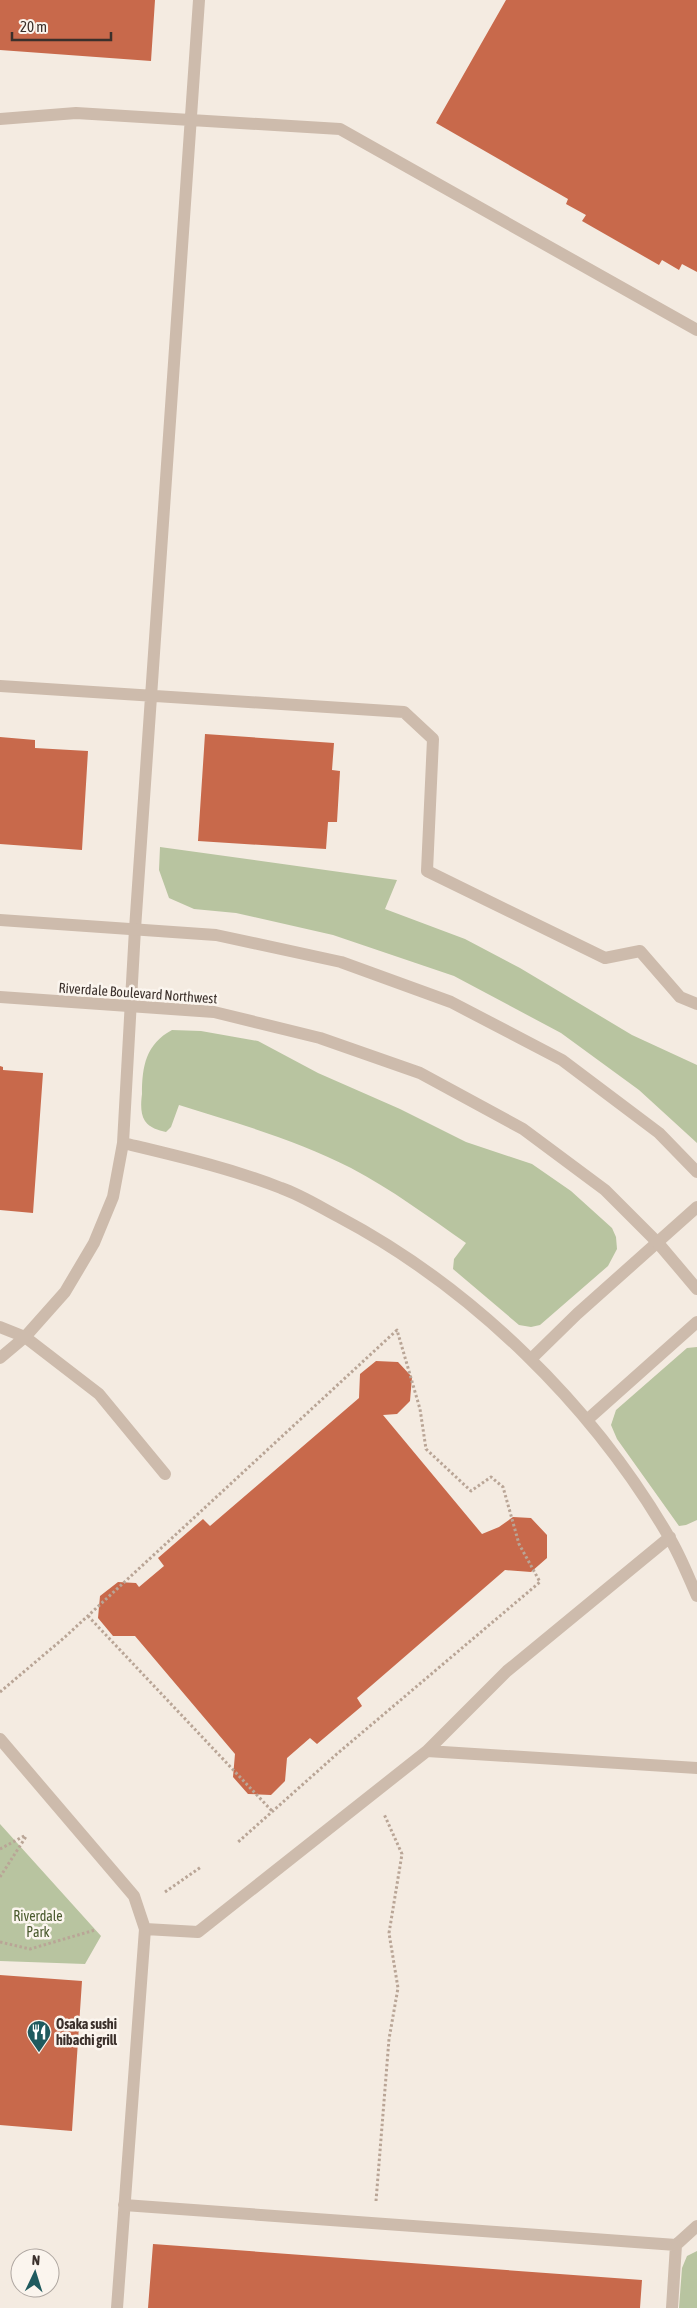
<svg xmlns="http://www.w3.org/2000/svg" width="697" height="2308" viewBox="0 0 697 2308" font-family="'Asap Condensed',sans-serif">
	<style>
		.green { fill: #b8c4a0 }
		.building { fill: #c8694b }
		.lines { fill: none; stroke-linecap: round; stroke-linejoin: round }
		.path { stroke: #b9a596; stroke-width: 3; stroke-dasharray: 2.5 2.5; stroke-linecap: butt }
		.lane { stroke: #cdbbac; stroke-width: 12 }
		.street { stroke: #cdbbac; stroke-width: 12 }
		.labels { text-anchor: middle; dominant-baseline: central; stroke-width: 5; stroke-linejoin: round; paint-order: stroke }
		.street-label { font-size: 14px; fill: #3b302b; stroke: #fbf5ee }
		.park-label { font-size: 14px; fill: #4a5a2e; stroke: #fbf5ee }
		.poi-label { font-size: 14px; font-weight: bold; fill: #3b302b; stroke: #fbf5ee; text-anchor: start }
	</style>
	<rect width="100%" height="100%" fill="#f4ebe1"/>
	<path class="green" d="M160,847L397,880L385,909L465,939L520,968L632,1035L697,1065V1143L639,1090L561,1033L454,976L333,935L236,913L194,909L169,898L159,870Z
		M172,1030L201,1031L258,1041L318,1073L400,1109L466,1142L532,1164L571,1191L612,1228L616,1237L617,1249L608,1266L540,1325L531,1327L519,1325L453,1269L454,1259L466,1243C429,1217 391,1189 351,1168C296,1140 237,1123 179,1105L171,1127L166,1132C158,1130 150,1128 145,1121C140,1113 141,1102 142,1094C142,1066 146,1044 172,1030Z
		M697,1347V1520L686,1525L679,1526L617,1439L611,1425L616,1410L687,1348Z
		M0,1824L101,1936L85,1964L0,1961Z
		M697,2251V2308H679L682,2268L687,2256Z"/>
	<path class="building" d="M0,0H155L151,61L0,50Z
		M506,0H697V272L682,264L679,270L662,260L659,265L582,221L586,215L566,204L568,199L436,123Z
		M205,734L334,743L332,770L340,771L337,822H328L326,849L198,841Z
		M0,737L35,740V748L88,751L82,850L0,844Z
		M0,1066L3,1067V1070L43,1073L33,1213L0,1210Z
		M376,1361L398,1362L412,1377L410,1401L397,1414L383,1415L482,1534L499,1527L513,1517L531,1518L547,1535V1558L531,1572L505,1570L357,1698L362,1706L317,1744L310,1738L287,1758L285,1781L271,1795L248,1794L233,1777L235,1754L135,1636H113L98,1618L100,1596L118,1582L136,1583L139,1587L164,1566L158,1558L203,1519L210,1526L359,1398L360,1374Z
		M0,1975L82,1981L72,2131L0,2125Z
		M153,2244L642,2280L640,2308H148Z"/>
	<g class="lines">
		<path class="path" d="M88,1616L272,1811
			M0,1692L65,1637L397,1330L420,1409L426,1449L471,1491L491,1477L503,1487L519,1544L540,1582L338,1753L237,1843
			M0,1849L26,1835
			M0,1877L27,1835
			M165,1892L201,1867
			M0,1942L30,1949L95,1930
			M376,2201L389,2039L398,1988L389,1933L402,1854L384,1814"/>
		<path class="lane" d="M0,119L76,113L340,129L697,330
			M0,686L404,712L433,739L427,871L605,958L640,951L680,997L697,1004
			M123,1143C177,1156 230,1168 281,1188C301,1195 320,1207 339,1217C473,1288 593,1406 669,1537C680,1555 688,1576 697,1596
			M0,1327L25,1337L99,1394L165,1474
			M0,1358L25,1337L65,1292L94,1243L113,1197L123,1143L135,929L199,0
			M531,1359L577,1314L697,1207
			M587,1420L697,1322
			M0,1739L134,1896L145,1929L117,2308
			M427,1751L507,1671L670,1537
			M145,1929L198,1932L427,1751L697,1768
			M124,2205L676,2245L697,2226
			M672,2308L676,2245"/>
		<path class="street" d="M0,920L216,935L341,962L451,1002L562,1060L659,1133L697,1172
			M0,997L214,1012L320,1038L420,1073L523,1129L605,1190L658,1243L697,1289"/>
	</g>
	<defs>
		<g id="restaurant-pin" transform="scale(1.25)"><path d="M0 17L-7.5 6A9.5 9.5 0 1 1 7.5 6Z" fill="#1f5a5e" stroke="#fbf5ee"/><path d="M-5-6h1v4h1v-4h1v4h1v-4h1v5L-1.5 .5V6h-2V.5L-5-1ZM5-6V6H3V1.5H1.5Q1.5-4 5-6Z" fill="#fff"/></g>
	</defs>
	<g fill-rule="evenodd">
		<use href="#restaurant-pin" x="39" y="2032"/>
	</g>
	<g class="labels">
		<g class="street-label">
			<text transform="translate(138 993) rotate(4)">Riverdale Boulevard Northwest</text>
		</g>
		<g class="park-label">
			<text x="38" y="1916">Riverdale<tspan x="38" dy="16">Park</tspan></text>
		</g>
		<g class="poi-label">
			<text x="56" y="2024">Osaka sushi<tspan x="56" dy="16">hibachi grill</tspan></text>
		</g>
	</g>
	<g transform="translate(35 2273) rotate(4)"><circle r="24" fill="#fbf5ee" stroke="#aea6a0"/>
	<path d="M0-4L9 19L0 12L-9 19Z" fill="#1f5a5e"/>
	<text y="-8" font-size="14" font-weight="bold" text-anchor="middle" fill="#3b302b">N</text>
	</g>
	<path d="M12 32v8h99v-8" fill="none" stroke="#3b302b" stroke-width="2.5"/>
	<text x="20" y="32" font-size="15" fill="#3b302b" stroke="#fbf5ee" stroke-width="4" paint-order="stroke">20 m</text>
</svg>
